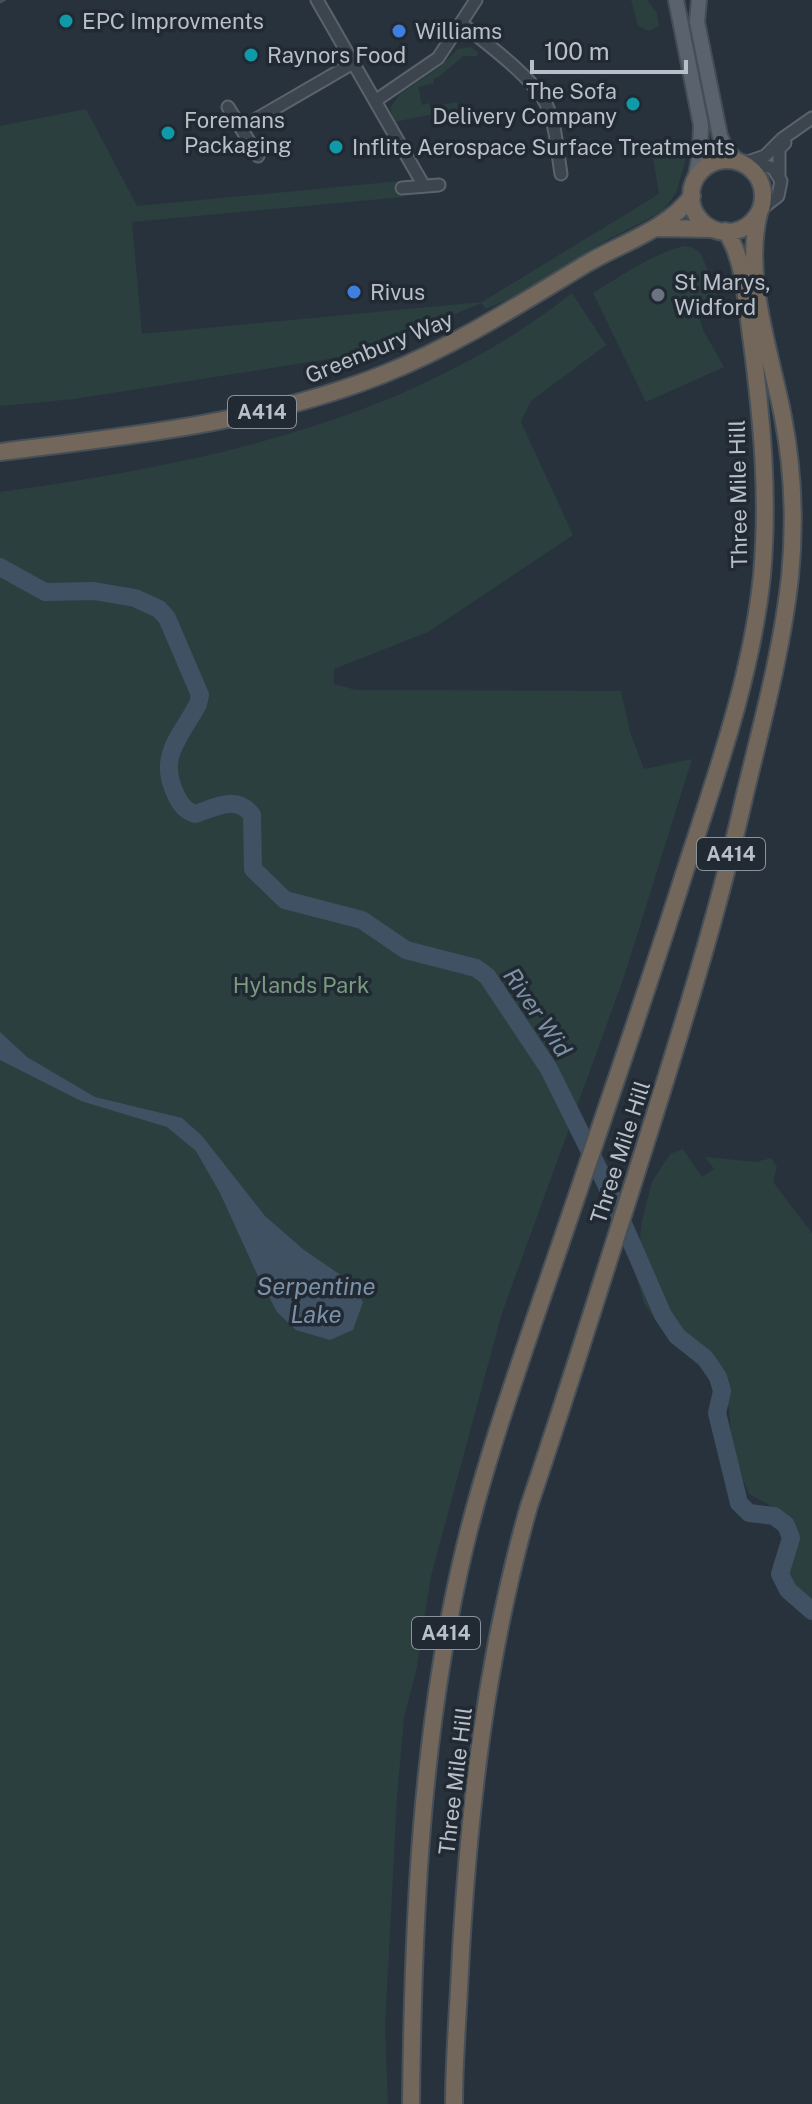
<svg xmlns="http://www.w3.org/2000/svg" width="812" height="2104" viewBox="0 0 812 2104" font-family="'Public Sans',sans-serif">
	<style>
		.green { fill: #2b3f3f }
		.water { fill: #405164 }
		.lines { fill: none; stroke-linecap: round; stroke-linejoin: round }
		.stream { stroke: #405164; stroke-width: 3 }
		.river { stroke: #405164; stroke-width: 18 }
		.minor-casing { stroke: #5a626b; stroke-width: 15 }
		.major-casing { stroke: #454d56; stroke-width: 18 }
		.highway-casing { stroke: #474f58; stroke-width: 20 }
		.minor { stroke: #3c444d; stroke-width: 11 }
		.major { stroke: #5a636d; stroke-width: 14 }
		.highway { stroke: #72675a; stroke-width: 16 }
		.culture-dot { fill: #0f9aa8; stroke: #212932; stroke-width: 3 }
		.shop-dot { fill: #3f7fe0; stroke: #212932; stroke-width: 3 }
		.worship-dot { fill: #6b7280; stroke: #212932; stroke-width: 3 }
		.labels { text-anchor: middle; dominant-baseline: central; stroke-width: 7; stroke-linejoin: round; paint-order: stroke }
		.shield { fill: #212932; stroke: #8b929b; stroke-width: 2 }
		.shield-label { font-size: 20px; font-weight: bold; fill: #b8bfc8 }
		.poi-label { font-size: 22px; fill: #b8bfc8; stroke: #212932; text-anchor: start }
		.street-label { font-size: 22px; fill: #b8bfc8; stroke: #212932 }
		.park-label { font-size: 22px; fill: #799b7f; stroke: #212932 }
		.water-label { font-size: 24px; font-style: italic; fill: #7c91a7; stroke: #212932 }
	</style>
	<rect width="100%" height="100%" fill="#28323d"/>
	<path class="green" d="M631,0H647L657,13L659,26L649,31L638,26Z
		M471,47L478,52L477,56H463L439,77L433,79L434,83L418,87L422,105L429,103L430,107L457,102L458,109L394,122L390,108L400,94L440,67L458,49Z
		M86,109L137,206L401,181L403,197L132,222L142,334L482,302L659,194L653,158L683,153L686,159L676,193L663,211L600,244L516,296L486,309L481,303L361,354L74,399L0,406V126Z
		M684,246C703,248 702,258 709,273C712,280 716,286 720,291L697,310L703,330L724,367L646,402L593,293C623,275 650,255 684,246Z
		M572,293L606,345L531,401L521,422L573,535L428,632L334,669V684L356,690L621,691L630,732L644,769L692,759L624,977L502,1313L431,1576L417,1667L404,1718L397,1797L385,2027L388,2104H0V492C200,465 411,421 572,293Z
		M683,1149L702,1177L714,1169L705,1157L756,1162L771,1158L777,1167L773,1182L812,1233V1617H808L777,1588L790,1570L795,1532L788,1515L749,1494L740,1472L731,1435L729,1409L724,1386L670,1342L644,1303L636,1276L642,1221L652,1182L670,1154Z"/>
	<path class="water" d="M0,1032L27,1057L95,1097L182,1118L202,1136L265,1216L304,1250L351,1282L363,1302L353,1330L330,1340L296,1330L277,1312L257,1274L220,1193L196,1151L167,1127L81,1101L0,1060Z"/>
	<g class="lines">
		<path class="stream" d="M0,2L4,0"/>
		<path class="river" d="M0,567L45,592L94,591L135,598L159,609L167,618L200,695L198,704C180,738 156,757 177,797C181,806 186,811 195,814C215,808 236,794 252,815L253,869L285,900L362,920L406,950L476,968L487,976L549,1069L605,1182L663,1315L677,1336L705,1358L718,1377L722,1391L717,1413L739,1503L749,1513L774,1516L786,1525L791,1538L780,1574L788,1590L812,1611"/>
		<g class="minor-casing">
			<path id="minor" d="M317,0L424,186
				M461,23C485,42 528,74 544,100C556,121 557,150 561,174
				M375,101L438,58L476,0
				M228,107L258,156
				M241,128L353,63
				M751,162L773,168L781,181L778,196L760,210
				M742,164L765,156L782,139L812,118
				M779,176V149L785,143
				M402,188L439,185"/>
		</g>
		<g class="major-casing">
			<path id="major" d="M676,0L701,125L700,153L695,181
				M699,0L697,22L720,136L726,149L739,162"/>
		</g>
		<g class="highway-casing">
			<path id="highway" d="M691 196a36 36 0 1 1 72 0a36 36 0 1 1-72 0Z
				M655,228L712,229
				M0,452C130,436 261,423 384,374C456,345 520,304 586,264C621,243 667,230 692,196
				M411,2104C413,1917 421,1729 465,1546C483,1471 508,1398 533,1324C584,1175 636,1025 684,874C715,778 752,676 762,575C769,497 762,420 752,343C747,312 745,255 725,231
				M454,2104C454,2059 458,2014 460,1970C468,1813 486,1657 529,1506C565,1400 598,1293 632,1187C673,1056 715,927 745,794C762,723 782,651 790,577C795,525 793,469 783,417C771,354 743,277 759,213"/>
		</g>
		<use href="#minor" class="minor"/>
		<use href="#major" class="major"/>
		<use href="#highway" class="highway"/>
	</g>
	<g class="culture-dot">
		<circle cx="66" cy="21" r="8"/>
		<circle cx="251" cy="55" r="8"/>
		<circle cx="633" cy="104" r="8"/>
		<circle cx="168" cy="133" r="8"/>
		<circle cx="336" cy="147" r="8"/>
	</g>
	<g class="shop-dot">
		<circle cx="399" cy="31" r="8"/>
		<circle cx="354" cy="292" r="8"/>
	</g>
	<circle class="worship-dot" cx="658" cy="295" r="8"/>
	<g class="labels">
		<g class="shield">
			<rect x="228" y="396" width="68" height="32" rx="6"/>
			<rect x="697" y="838" width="68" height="32" rx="6"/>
			<rect x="412" y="1617" width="68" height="32" rx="6"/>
		</g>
		<g class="shield-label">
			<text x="262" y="412">A414</text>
			<text x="731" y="854">A414</text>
			<text x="446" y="1633">A414</text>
		</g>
		<g class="poi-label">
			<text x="82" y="21">EPC Improvments</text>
			<text x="415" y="31">Williams</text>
			<text x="267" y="55">Raynors Food</text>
			<text x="617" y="91" text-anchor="end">The Sofa<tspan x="617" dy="25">Delivery Company</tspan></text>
			<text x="184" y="120">Foremans<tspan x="184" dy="25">Packaging</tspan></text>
			<text x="352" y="147">Inflite Aerospace Surface Treatments</text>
			<text x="674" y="282">St Marys,<tspan x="674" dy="25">Widford</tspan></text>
			<text x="370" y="292">Rivus</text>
		</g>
		<g class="street-label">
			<text transform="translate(379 347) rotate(-22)">Greenbury Way</text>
			<text transform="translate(738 494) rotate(-91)">Three Mile Hill</text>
			<text transform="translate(620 1152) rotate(-72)">Three Mile Hill</text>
			<text transform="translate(455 1781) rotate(-83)">Three Mile Hill</text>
		</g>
		<g class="park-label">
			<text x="301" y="985">Hylands Park</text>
		</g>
		<g class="water-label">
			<text transform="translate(538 1012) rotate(56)">River Wid</text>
			<text x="316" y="1286">Serpentine<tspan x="316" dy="28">Lake</tspan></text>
		</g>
	</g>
	<path d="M532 60v12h154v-12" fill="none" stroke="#b8bfc8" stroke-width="4"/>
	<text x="544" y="60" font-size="24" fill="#b8bfc8" stroke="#212932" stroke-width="6" paint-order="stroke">100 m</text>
</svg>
